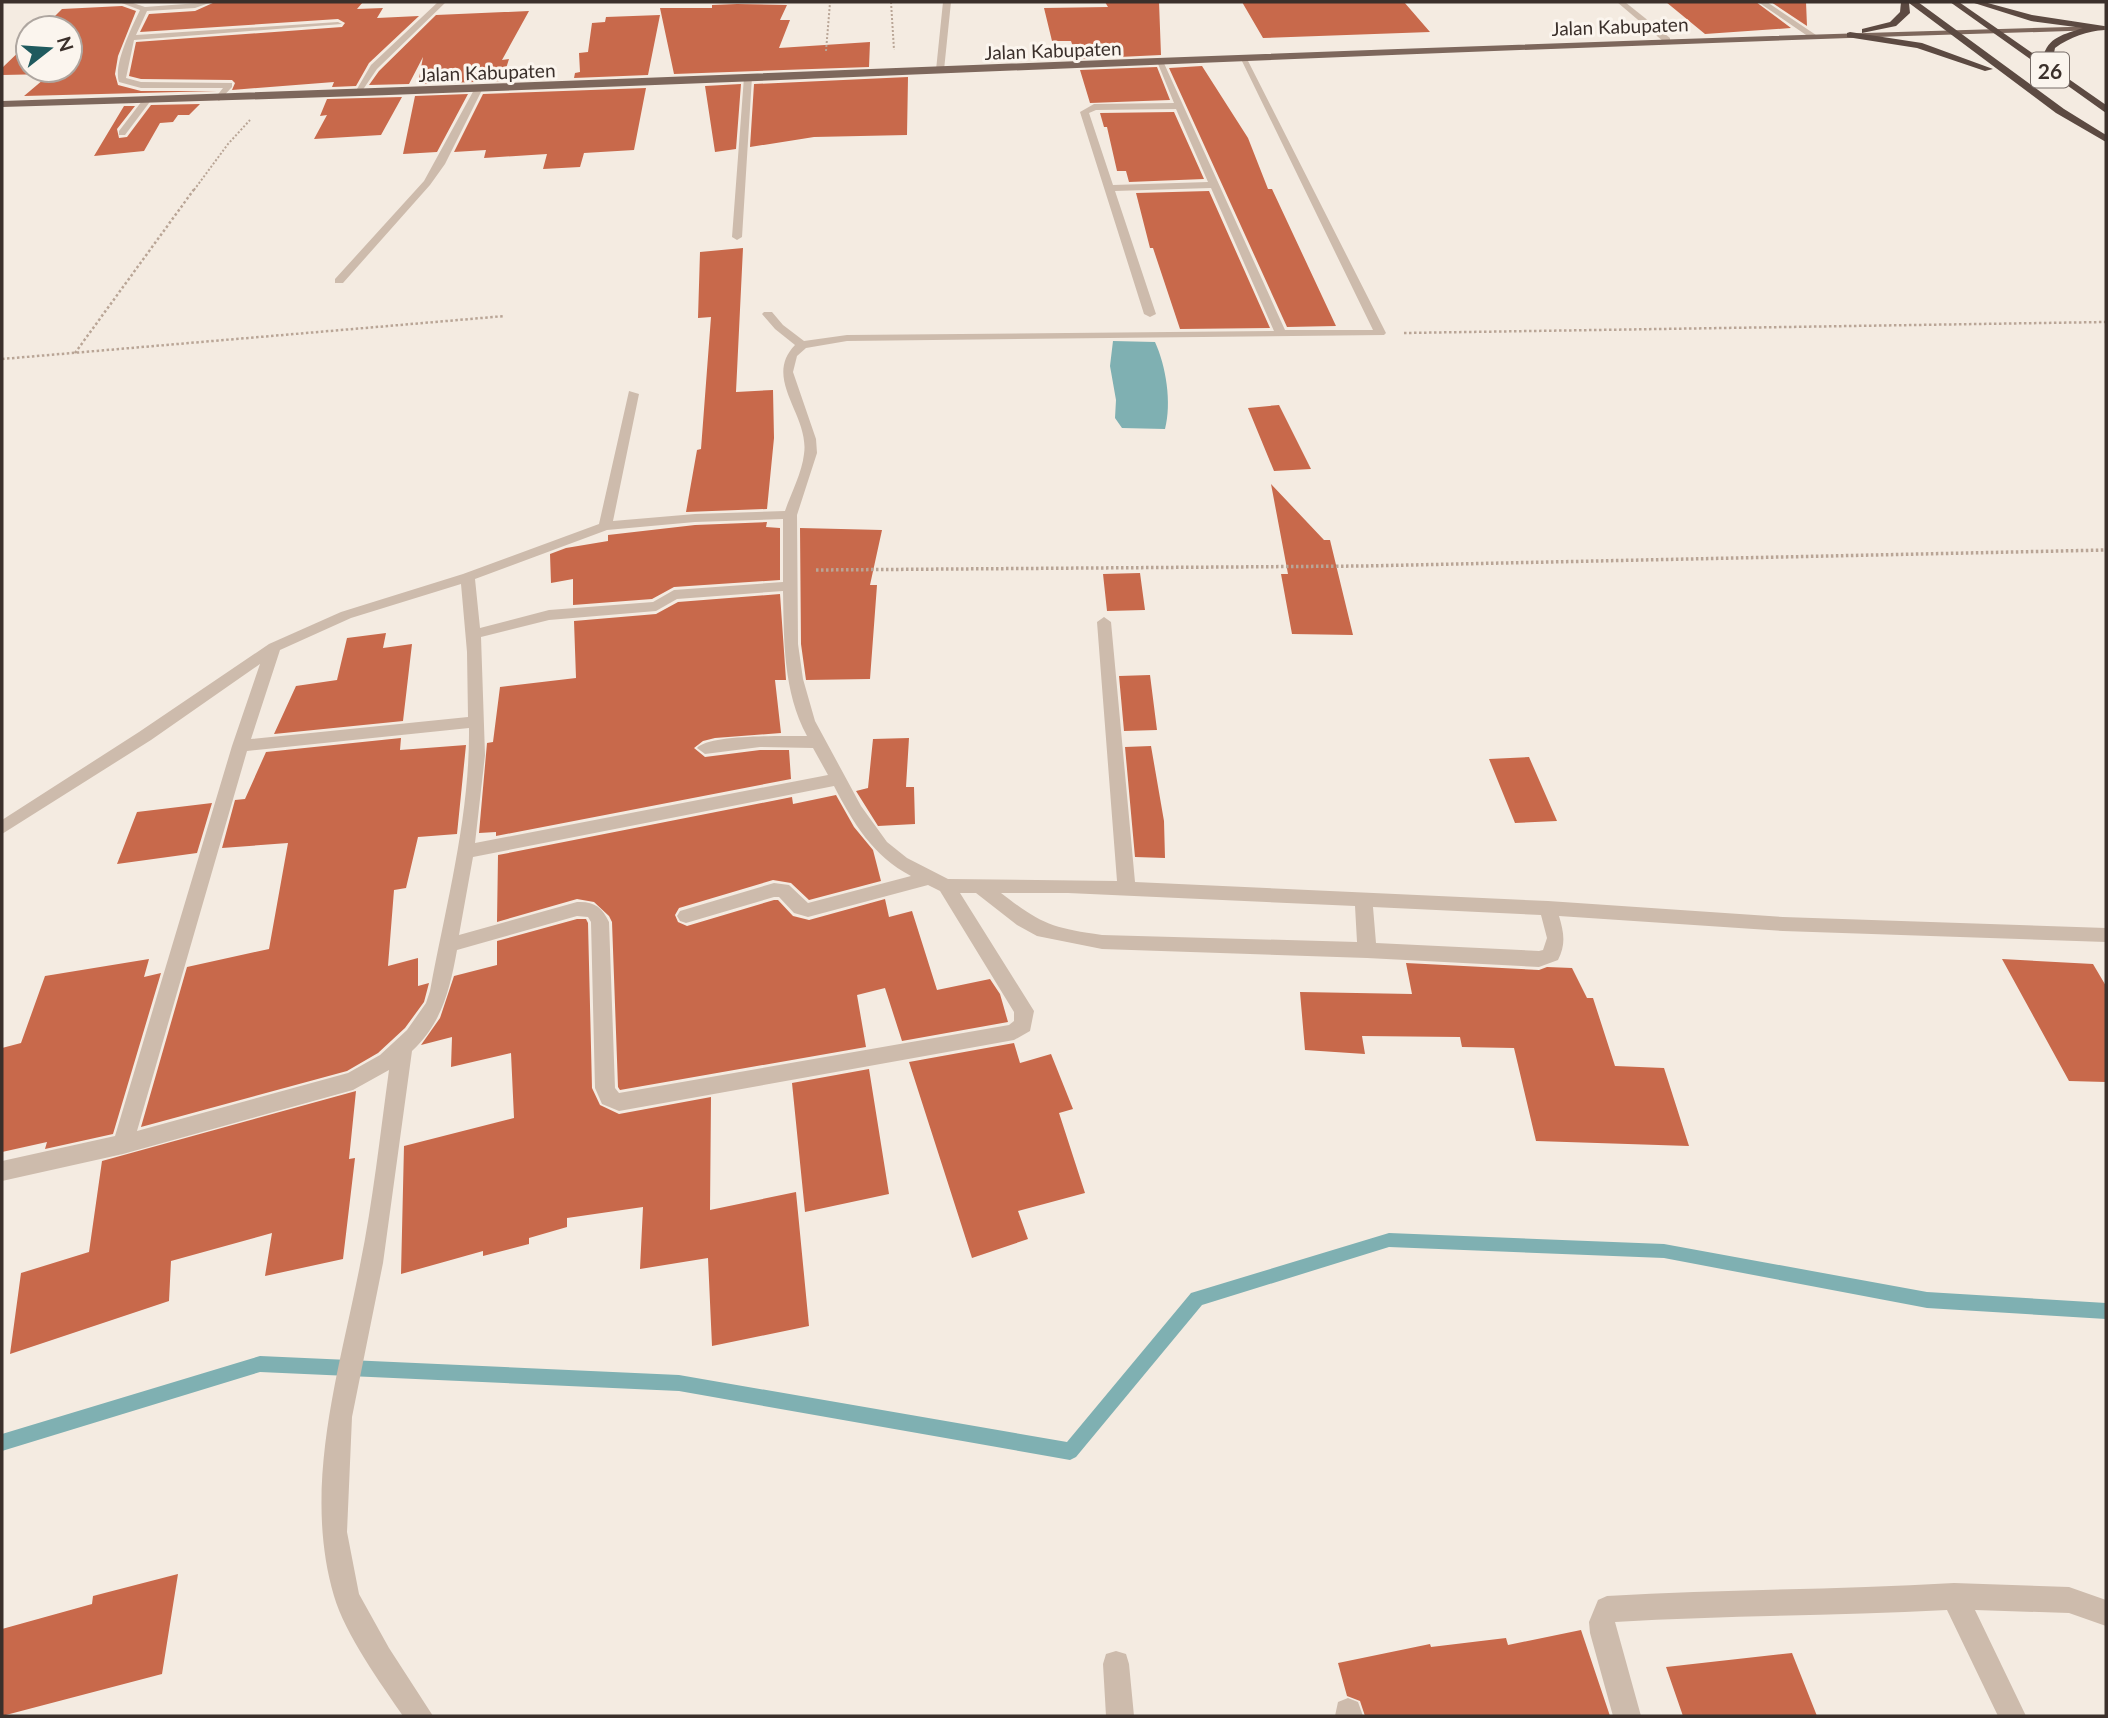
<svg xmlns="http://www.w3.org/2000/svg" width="2108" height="1718" viewBox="0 0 2108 1718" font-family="Lato,sans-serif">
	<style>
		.water { fill: #7fb0b2 }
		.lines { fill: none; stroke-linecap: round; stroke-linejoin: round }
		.stream { fill: #7fb0b2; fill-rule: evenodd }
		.building { fill: #c8694b }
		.path-far2 { stroke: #b9a596; stroke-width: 2; stroke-dasharray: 2 2; stroke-linecap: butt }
		.path-far1 { stroke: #b9a596; stroke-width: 2.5; stroke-dasharray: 2.5 2.5; stroke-linecap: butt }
		.path { stroke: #b9a596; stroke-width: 3.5; stroke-dasharray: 2.5 2.5; stroke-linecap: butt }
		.minor { fill: #cdbbac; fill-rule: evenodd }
		.major { fill: #7d675c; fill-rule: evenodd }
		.highway { fill: #5c4a42; fill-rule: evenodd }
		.labels { text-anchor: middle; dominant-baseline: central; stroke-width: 6; stroke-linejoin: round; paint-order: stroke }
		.far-street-label { font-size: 19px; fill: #3b302b; stroke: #fbf5ee }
		.shield { fill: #fbf5ee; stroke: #756b66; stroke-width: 2 }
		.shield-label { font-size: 21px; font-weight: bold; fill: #3b302b }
	</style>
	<rect width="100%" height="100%" fill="#f4ebe1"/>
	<path class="water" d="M1113,341L1155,342C1166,366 1172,403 1165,429L1122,428L1115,418L1116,400L1110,366Z"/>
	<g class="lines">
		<path class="stream" d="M1389,1233L1664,1244L1927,1292L2106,1303V1319L1927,1308L1664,1258L1389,1247L1202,1305L1076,1457L1070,1460L679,1391L260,1372L2,1451V1434L260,1356L679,1375L1067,1442L1191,1293Z"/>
	</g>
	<path class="building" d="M215,2H363L357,9L383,8L377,18L419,16L369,63L356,86L332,87L334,82L232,90L235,83L232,80L141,79L129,76L136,42L342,27L345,23L338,19L140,32L149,14L195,11Z
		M1105,2H1159L1161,55L1077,59L1071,41H1052L1044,8L1108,7Z
		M1242,2H1404L1430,32L1263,38Z
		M1666,2H1756L1791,28L1705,34Z
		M1771,2H1806L1807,26Z
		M737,4L787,5L780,20H790L779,48L870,42L869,67L674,74L660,8H712V5Z
		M122,6L136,11L118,56L115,74L118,85L141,91H217L24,96L50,74L2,75V68L28,43V70H70V28H43L62,9Z
		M529,11L502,60L509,59L502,81L418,84L423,57L409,84L369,85L379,71L436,15Z
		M660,15L648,75L574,78L575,73L580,72L579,53L588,52L592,23L605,22L606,17Z
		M1202,66L1248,138L1268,189H1272L1336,326L1287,327L1169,68Z
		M1157,67L1170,100L1090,103L1080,70Z
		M908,77L907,135L814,137L750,147L754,84Z
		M741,84L736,149L715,152L705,86Z
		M646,88L634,150L584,153L580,167L543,169L547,154L484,158L486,150L454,152L483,94Z
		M468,94L437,152L403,154L415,96Z
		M402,97L381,135L314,139L327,115L320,116L327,99Z
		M200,104L189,115H178L173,122L160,123L144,151L94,156L124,106H135L117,129L119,138L127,137L151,105Z
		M1174,112L1204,179L1129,182L1126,171H1117L1107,127H1104L1100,113Z
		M1209,191L1270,328L1180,329L1153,248H1150L1136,193Z
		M743,248L736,392L773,390L774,438L767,509L686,512L697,450L701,449L711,317L698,318L700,252Z
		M1279,405L1311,469L1274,471L1248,408Z
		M1271,484L1324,540H1330L1353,635L1292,634L1281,574H1288Z
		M767,522L766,527L780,528V580L674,587L652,599L573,605V579L551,583L550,554L566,548L608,541V535L695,525Z
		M800,528L882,530L870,585H877L870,679L806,680L801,644Z
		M1140,573L1145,610L1107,611L1103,574Z
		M780,594L786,680H775L781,733L715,738L703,741L694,748L705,757L760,750H789L791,779L496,836V832L479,833L487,743L493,742L500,687L576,678L574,621L656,614L678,602Z
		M386,633L383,648L412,644L403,721L274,734L296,686L337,680L347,638Z
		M1150,675L1157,730L1124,731L1119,676Z
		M401,738L400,750L466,745L457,834L418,837L406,888L394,890L388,966L418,958V986L429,983L424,1002L405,1028L378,1053L347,1071L141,1127L187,967L269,949L288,843L222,848L235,800L245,799L266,752Z
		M909,738L906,787H914L915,824L878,826L856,791L868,788L873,739Z
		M1151,746L1164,821L1165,858L1135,857L1125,747Z
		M1529,757L1557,821L1515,823L1489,759Z
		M836,795L854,827L873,850L881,881L809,900L791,883L773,880L679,908L675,915L678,922L687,926L774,900H778L793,916L809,920L885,899L889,917L912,911L937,990L990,979L1000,994L1008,1022L902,1041L885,988L857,995L866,1047L620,1090L618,1087L612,922L609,916L594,902L577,899L497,922L498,855L792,797L793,804Z
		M212,803L197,853L117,864L137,812Z
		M577,919H586L588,923L592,1088L600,1105L619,1114L711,1097L710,1210L796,1192L809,1326L712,1346L708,1258L640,1269L643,1207L567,1218V1227L529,1238V1244L483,1256V1251L401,1274L404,1146L514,1118L511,1053L451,1067L452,1037L421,1045L440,1018L454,976L497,965V941Z
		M149,959L144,977L161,973L113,1134L45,1149L47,1142L2,1152V1048L21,1043L45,976Z
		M2002,959L2093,964L2106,986V1082L2069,1081Z
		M1406,963L1539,970L1547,967L1572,968L1587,998H1593L1615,1066L1664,1068L1689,1146L1536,1141L1514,1048L1462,1047L1460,1037L1362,1036L1365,1054L1305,1050L1300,992L1412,994Z
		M1014,1043L1020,1063L1051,1054L1073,1109L1059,1113L1085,1193L1018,1211L1028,1239L972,1258L909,1062Z
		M869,1069L889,1194L805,1212L792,1083Z
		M356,1091L349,1159L355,1158L343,1259L265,1276L272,1233L171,1261L169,1301L10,1354L21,1273L89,1252L102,1161Z
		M178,1574L162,1674L2,1716V1629L92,1604L93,1596Z
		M1581,1630L1610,1716H1365L1360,1701L1347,1696L1338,1663L1430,1644L1431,1647L1506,1638L1508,1645Z
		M1792,1653L1817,1716H1683L1666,1667Z"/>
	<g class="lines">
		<path class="path-far2" d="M891,2L894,50
			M826,51L830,3
			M194,190L228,144L250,120"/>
		<path class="path-far1" d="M1404,333L2106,322
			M75,353L195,188
			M2,359L505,316"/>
		<path class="path" d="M816,570L1364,566L2106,550"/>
		<path class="minor" d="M119,2H130L145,7L212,2L195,8L147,11L136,35L338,22L342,24L134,40L126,78L141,82L232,83V87L219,101L215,98L223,88H141L119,82C113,65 132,27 140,10Z
			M438,2H446L377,69L360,94H354L371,65Z
			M943,2H951L944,70L940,72L936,70Z
			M1617,2H1625L1670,38V42H1664Z
			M1758,2H1767L1816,35L1809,37Z
			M1239,55L1246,57L1386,333L1384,335L847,341L806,348L797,356L793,372L816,439L817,453L797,515L798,644L803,679L815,721L861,806L887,842L907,858L948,879L1117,881L1097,622L1104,617L1111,622L1135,882L1548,901L1783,917L2106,928V942L1783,931L1559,916C1564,933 1566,944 1558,960L1539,967L1367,958L1102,949L1037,936L1017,925L976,893H960L1034,1011L1030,1031L1014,1040L619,1111L602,1104L595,1088L591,922L588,917L577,916L457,950C450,989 442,1023 412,1051L383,1263L352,1417L347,1532L359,1594L389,1648L433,1716H403C381,1684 345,1634 334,1596C302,1487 339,1373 360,1265C373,1201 380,1135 389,1070L353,1090L123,1154L2,1181V1161L115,1136L232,746L260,664L151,740L2,834V820L139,732L269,644L341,612L463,574L599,524L629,391L639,394L613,521L695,514L785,511C791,493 802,473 804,454C810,415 762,379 795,345L775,329L762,314L764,312H772L783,325L804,341L847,335L1274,331L1211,188L1115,191L1156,314L1150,317L1144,314L1080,112L1094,104L1174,103L1156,59L1163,61L1285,330H1373ZM1176,109L1208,182L1113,185L1089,113L1096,110ZM783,519V582L674,590L653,602L549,610L480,628L475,579L607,530L695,522ZM461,584L467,652L468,717L251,739L280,650L351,618ZM783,591C784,641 783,691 807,736C787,736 708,734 697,748L705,754L760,747L813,748L828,775L475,843L485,755L481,637L549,620L656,611L677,599ZM469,728C470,816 446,905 430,991L426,1003L407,1030L380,1055L348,1073L137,1131L247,751ZM834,786C853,823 873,856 911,876L808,903L789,885L774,883L680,911L677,916L680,921L686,923L774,897H779L794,913L808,917L928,885L940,891L1014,1012V1021L1009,1025L619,1093L615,1088L609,922C602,907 594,901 577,902L459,935L473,857ZM1001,893H1068L1355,906L1357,942L1102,935C1052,928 1041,924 1001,893ZM1373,907L1541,915L1547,938L1543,950L1539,951L1376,943Z
			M748,75L752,77L742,237L737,240L732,237L744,77Z
			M479,85L483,88L445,164L430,185L343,283H335V279L424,181L475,88Z
			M145,97L152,99L125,135H119V131Z
			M1954,1583L2069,1587L2106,1600V1626L2069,1613L1975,1610L2026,1716H1998L1947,1610C1836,1616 1726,1615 1615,1622L1641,1716H1613L1590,1633L1589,1622L1598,1600L1607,1596C1723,1589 1838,1590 1954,1583Z
			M1116,1651L1126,1654L1129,1664L1134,1716H1106L1103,1664L1106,1654Z
			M1348,1698L1358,1702L1363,1716H1335L1338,1702Z"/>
		<path class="major" d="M2106,26V30C1404,50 703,88 2,107V101C703,78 1404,45 2106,26Z"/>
		<path class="highway" d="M1901,2H1918L2064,109L2106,135V142L2056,113L1909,3L1910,13L1896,26L1862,33V29L1890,22L1900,12Z
			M1950,2H1959L2048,64L2043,58C2047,37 2065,34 2083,28L2031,21L1971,2H1984L2032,15L2104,26V30C2088,31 2070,37 2055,48L2053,58L2065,73L2063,75L2106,105V113Z
			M1850,32L1922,43L1993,69L1985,71L1917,48L1847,37V33Z"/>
	</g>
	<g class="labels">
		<g class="far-street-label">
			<text transform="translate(1620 26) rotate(-2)">Jalan Kabupaten</text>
			<text transform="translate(1053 50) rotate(-2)">Jalan Kabupaten</text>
			<text transform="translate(487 72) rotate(-2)">Jalan Kabupaten</text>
		</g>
		<rect class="shield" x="2031" y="52.5" width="38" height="35" rx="5"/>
		<g class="shield-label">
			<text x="2050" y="70">26</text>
		</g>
	</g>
	<rect width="2108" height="1718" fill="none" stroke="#3b302b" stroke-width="7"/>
	<g transform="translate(49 49) rotate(73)"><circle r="33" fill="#fbf5ee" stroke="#aea6a0" stroke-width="2"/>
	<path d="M0-5L12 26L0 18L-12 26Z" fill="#1f5a5e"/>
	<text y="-10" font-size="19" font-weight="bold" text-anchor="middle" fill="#3b302b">N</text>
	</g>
</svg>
